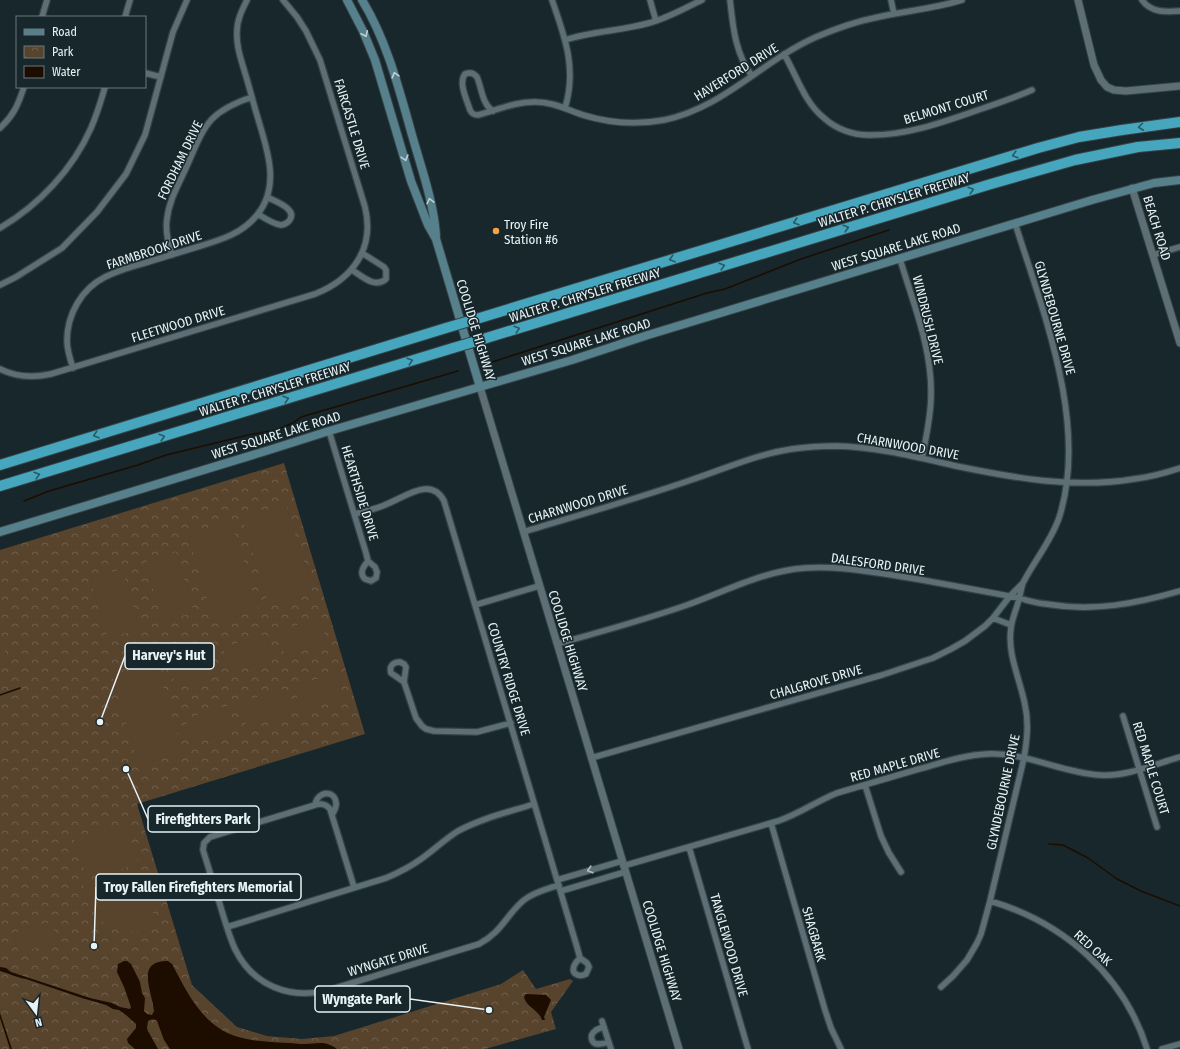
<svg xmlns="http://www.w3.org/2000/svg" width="1180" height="1049" viewBox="0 0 1180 1049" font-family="'Fira Sans Condensed',sans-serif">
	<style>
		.park { fill: url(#park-crowns) }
		.pitch { fill: #58432d }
		.water { fill: #1d0d00 }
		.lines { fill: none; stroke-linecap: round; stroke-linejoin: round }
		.stream { stroke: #1d0d00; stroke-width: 1.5 }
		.minor-casing { stroke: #354246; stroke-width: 8 }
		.tertiary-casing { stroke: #354246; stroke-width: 9 }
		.secondary-casing { stroke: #354246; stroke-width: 10 }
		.motorway-casing { stroke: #354246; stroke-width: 12 }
		.minor { stroke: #5d6f75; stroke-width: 5.5 }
		.tertiary { stroke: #5d6f75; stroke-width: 7 }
		.secondary { stroke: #56808b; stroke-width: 8 }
		.motorway { stroke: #46a6be; stroke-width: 10 }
		.motorway-bridge-casing { stroke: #354246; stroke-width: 12; stroke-linecap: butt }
		.motorway-bridge { stroke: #46a6be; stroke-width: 10 }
		.oneway { stroke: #bcd0d6 }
		.oneway2 { stroke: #2a5a66 }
		.oneway3 { stroke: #b0bec2 }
		.poi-dot { fill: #f5a345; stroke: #17272b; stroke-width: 1.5 }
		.labels { text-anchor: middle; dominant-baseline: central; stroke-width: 3; stroke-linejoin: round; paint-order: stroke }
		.street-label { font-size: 13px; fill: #e8f3f6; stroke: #17272b }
		.poi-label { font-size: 13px; fill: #e8f3f6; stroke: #17272b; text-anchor: start }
		.leader { fill: none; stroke: #e8f3f6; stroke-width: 1.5 }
		.callout-dot { fill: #e8f3f6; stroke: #17272b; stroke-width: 1.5 }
		.callout { fill: #17272b; stroke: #e8f3f6; stroke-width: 1.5 }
		.callout-label { font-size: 14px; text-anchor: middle; font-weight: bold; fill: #e8f3f6 }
	</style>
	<defs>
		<pattern id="park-crowns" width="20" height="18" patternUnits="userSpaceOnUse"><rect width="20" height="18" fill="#58432d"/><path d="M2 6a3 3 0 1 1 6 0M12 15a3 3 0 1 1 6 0" fill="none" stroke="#705f4c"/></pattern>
	</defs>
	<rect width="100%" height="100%" fill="#17272b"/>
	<path class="park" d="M284,463L365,734L137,804L192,985L237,1027L267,1036L302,1039L334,1036L501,984L523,970L536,989L570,979L573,981L551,1012L556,1029L485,1049H0V550Z"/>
	<path class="pitch" d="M286,504L313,593L269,606L242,517Z
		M231,521L258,609L214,623L188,534Z
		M176,552L194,612L163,622L145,562Z
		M122,569L140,629L108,638L90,579Z
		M320,618L327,643L285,655L277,631Z
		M0,634L9,665L0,668Z
		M266,634L273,659L231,672L223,647Z
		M211,651L219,675L176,688L169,663Z
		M156,663L183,752L139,765L112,676Z
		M337,673L344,698L301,711L294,686Z
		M283,689L290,714L247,727L240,702Z
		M228,706L236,731L193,743L185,719Z
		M126,825L139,864L87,878L74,838Z
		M137,873L144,879L157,927C152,929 145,931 139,932C117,934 99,925 90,905C87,898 85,891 83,884Z
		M52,922L57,942L19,953L13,933Z"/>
	<path class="water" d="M124,961H127L131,964L140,982L142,993L145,998L144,1011L147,1014L152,1015L154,1011C152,990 135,961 168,961L172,964C187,992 202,1025 235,1036C256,1043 280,1042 301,1044C316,1045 323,1039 337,1049H170L164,1040L157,1021C155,1019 151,1019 148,1021L147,1028L148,1031L158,1049H135L128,1043L127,1039L136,1028V1024L126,1015L119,1010L113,1009L106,1005L82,998L26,979C17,978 9,973 0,971V967L6,968L11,972L90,998L112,1003L120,1007L130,1009L131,1007L124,987L117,972L118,964Z
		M526,994L546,995L551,1000L544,1017L545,1020H542C539,1010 526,1007 524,997Z
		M0,1013L12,1049H10L0,1018Z"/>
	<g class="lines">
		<path class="stream" d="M489,363L707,293L725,289L801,259L889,230
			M24,501L49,491L138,465L166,455L248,435L276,430L293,423L301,417L458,371
			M0,695L20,688
			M1049,844L1063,845L1088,858L1117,879L1141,891L1180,906"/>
		<g class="minor-casing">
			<path id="minor" d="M552,0C565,37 577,69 565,108
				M650,0L656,21
				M730,0C733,27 735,53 752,76
				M891,0L894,14
				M1142,0C1151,13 1166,12 1180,11
				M42,17L47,0
				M125,17L130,0
				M565,40C592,31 621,31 649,23C668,18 685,8 702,0
				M784,54C797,76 804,102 824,118C836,129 853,135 868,135C905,136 944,122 978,110C996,104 1014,98 1032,90
				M145,73L161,77
				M493,111C482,104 482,89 477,77C474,73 470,72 465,74C458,83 467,100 470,110C472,114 474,115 478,115C497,110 517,101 537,102C553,102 568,110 583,115C609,123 637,125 664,120C723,108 762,61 816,37C835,29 854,22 874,18C903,11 933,9 962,0
				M0,128C14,115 18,105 24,87
				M258,214C264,218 273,224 281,225C284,225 287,223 289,221C299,209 274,201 267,197
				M0,228C39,205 73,169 91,128C97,114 101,101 105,87
				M172,255C168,243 165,231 167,219C169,200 179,184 186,168C194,151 200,132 212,119C223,108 237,102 252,97
				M1153,255L1180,247
				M900,259C913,303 932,348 931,395C931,416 926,438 922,458
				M352,270C362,276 375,289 386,279V270L384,267L362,253
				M0,285L16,277L62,248L97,212L126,174L145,135L173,32L187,0
				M73,368C70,359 67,350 67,341C67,315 81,289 105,277C118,270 134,266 148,262C164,257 181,252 197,247C220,240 242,234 257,215C280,187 268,152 259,122C254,106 250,89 245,73C241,59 236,46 237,31C237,20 242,10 247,0
				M0,369C16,377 33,378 51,374L315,294C353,279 375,248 365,207L320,60L306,31L297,17L283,0
				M329,431L366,553L368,561C363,567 359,573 365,579L371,581L376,578L377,572L375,567L368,561
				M355,514C365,511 377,509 387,504C405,497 431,476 444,501L577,947L580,958C578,960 575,963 574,966C571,975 580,977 586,974L589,967L587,963L580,958
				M523,532C579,515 636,499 691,480C724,469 757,454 792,449C806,447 821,446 836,446C876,447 916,457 956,466C1014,478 1074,489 1134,479C1150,477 1165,473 1180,468
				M475,605L539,586
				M993,618L1011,625
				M557,644C600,632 644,620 687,605C726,591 763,571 805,568C832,566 859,570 886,574C931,581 975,590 1020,598C1028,601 1037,603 1046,604C1093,612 1135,604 1180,591
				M404,682L391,673C389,666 393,662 400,662L404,664L406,667L404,682L416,718L422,726L426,729L434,731L477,732L511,723
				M1123,716L1157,827
				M591,758L882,675L933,658L951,649L965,641L985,626L993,618L1010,596L1023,583
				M865,785L881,836L889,853L901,872
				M315,805C318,790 335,790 336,803C337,807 334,811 332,815
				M771,823L825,1010L831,1028L841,1049
				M689,847L748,1049
				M623,866L778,821C799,814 817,801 837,793C864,785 892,777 919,769C941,763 964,755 987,754C1026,752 1062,773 1100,775C1126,777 1155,764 1180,757
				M557,880L622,861
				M354,887L330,809C326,804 321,803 315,805L210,837L204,843L203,850C209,869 215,889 221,908C225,921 229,936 235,949C253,986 290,1000 329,990L479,944C502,932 506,915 524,900C534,892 547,889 559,885
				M561,891L625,872
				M990,901C1063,922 1124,975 1147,1049
				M227,927L386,878C398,873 410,867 421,859C434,850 445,839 458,831C482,818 509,812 534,804
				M941,987L953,976L967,960L977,943L981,934L990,901L1024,758C1027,740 1029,723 1025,705C1020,679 1007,654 1011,628C1012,618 1017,608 1019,599C1021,593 1021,586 1024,581C1035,560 1051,541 1059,518C1089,425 1043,312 1015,223
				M602,1021L611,1049
				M604,1027C601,1028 597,1029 595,1031C589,1035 591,1045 599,1044C602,1044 606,1043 609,1042
				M1162,1049L1180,1044"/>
		</g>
		<g class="tertiary-casing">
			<path id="tertiary" d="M1078,0L1094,65L1101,80L1107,87L1114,90L1126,91L1180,86
				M1132,188L1180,343
				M480,387L679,1049"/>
		</g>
		<g class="secondary-casing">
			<path id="secondary" d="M347,0L363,31L375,60L411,181L428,225L436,239L480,387
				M362,0C387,41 399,89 412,135C421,167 434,203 436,236
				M0,532L269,450L329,431L572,360L648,335L1092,200L1154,183L1180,180"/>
		</g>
		<g class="motorway-casing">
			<path id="motorway" d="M473,320L1038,148L1079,137L1122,130L1180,122
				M480,340L991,184L1075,160L1138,147L1180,143
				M0,465L446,328
				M0,486L453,348"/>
		</g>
		<use href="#minor" class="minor"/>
		<use href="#tertiary" class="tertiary"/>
		<use href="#secondary" class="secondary"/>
		<use href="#motorway" class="motorway"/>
		<g class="motorway-bridge-casing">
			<path id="motorway-bridge" d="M446,328L473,320
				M453,348L480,340"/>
		</g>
		<use href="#motorway-bridge" class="motorway-bridge"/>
	</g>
	<defs><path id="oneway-chevron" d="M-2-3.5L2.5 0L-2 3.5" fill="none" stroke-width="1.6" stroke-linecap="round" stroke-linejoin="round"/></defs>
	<g class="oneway">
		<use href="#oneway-chevron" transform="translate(365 34) rotate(65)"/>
		<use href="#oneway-chevron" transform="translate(395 75) rotate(-106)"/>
		<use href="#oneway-chevron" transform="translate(405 158) rotate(74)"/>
		<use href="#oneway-chevron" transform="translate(430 201) rotate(-103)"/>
	</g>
	<g class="oneway2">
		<use href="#oneway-chevron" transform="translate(1141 127) rotate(173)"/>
		<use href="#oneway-chevron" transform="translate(1015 155) rotate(163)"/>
		<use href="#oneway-chevron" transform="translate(971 190) rotate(-17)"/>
		<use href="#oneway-chevron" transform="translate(796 222) rotate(163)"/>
		<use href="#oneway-chevron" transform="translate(846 228) rotate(-17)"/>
		<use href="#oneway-chevron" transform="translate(672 259) rotate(163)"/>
		<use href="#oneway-chevron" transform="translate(722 266) rotate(-17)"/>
		<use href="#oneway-chevron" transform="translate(517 329) rotate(-17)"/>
		<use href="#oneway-chevron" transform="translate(410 361) rotate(-17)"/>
		<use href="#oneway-chevron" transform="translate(286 399) rotate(-17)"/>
		<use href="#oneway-chevron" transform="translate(96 435) rotate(163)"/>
		<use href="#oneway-chevron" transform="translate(162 437) rotate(-17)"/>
		<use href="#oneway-chevron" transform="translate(37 475) rotate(-17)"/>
	</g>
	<use class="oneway3" href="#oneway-chevron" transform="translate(590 870) rotate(163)"/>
	<circle class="poi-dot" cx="496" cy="231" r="4"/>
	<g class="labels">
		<g class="street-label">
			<text transform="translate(736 72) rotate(-32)">HAVERFORD DRIVE</text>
			<text transform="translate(946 107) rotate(-17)">BELMONT COURT</text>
			<text transform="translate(352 124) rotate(73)">FAIRCASTLE DRIVE</text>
			<text transform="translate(180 160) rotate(-64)">FORDHAM DRIVE</text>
			<text transform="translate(894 200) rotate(-17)">WALTER P. CHRYSLER FREEWAY</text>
			<text transform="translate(1157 228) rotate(73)">BEACH ROAD</text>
			<text transform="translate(896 247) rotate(-17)">WEST SQUARE LAKE ROAD</text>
			<text transform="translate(154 250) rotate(-18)">FARMBROOK DRIVE</text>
			<text transform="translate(585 295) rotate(-17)">WALTER P. CHRYSLER FREEWAY</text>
			<text transform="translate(1055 318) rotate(74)">GLYNDEBOURNE DRIVE</text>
			<text transform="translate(928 320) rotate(76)">WINDRUSH DRIVE</text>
			<text transform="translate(178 324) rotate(-17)">FLEETWOOD DRIVE</text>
			<text transform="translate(476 330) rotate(73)">COOLIDGE HIGHWAY</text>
			<text transform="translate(586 342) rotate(-17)">WEST SQUARE LAKE ROAD</text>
			<text transform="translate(275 389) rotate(-17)">WALTER P. CHRYSLER FREEWAY</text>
			<text transform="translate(276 435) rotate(-17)">WEST SQUARE LAKE ROAD</text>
			<text transform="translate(908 446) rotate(10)">CHARNWOOD DRIVE</text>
			<text transform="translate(360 493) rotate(73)">HEARTHSIDE DRIVE</text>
			<text transform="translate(578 504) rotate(-17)">CHARNWOOD DRIVE</text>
			<text transform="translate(878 564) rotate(8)">DALESFORD DRIVE</text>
			<text transform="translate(568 641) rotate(73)">COOLIDGE HIGHWAY</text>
			<text transform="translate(509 679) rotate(73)">COUNTRY RIDGE DRIVE</text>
			<text transform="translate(816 682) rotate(-16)">CHALGROVE DRIVE</text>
			<text transform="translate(895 765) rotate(-16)">RED MAPLE DRIVE</text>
			<text transform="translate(1151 768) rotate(73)">RED MAPLE COURT</text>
			<text transform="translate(1003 792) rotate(-78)">GLYNDEBOURNE DRIVE</text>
			<text transform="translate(814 934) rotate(74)">SHAGBARK</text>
			<text transform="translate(729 945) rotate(74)">TANGLEWOOD DRIVE</text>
			<text transform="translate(1093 948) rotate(42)">RED OAK</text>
			<text transform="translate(662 951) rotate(73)">COOLIDGE HIGHWAY</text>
			<text transform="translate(388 960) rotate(-17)">WYNGATE DRIVE</text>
		</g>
		<g class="poi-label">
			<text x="504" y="224">Troy Fire<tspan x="504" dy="15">Station #6</tspan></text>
		</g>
	</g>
	<path class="leader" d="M100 722L125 656M126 769L148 819M94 946L96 887M489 1010L410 999"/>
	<g class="callout-dot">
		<circle cx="100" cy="722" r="4"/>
		<circle cx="126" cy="769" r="4"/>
		<circle cx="94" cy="946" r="4"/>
		<circle cx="489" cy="1010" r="4"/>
	</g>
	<g class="callout">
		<rect x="125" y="643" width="89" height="26" rx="4"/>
		<rect x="148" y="806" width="111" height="26" rx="4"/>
		<rect x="96" y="874" width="205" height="26" rx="4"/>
		<rect x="315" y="986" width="95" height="26" rx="4"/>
	</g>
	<g class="callout-label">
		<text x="169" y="660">Harvey's Hut</text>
		<text x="203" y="824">Firefighters Park</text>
		<text x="198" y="892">Troy Fallen Firefighters Memorial</text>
		<text x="362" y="1004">Wyngate Park</text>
	</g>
	<rect x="16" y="16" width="130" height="72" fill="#17272b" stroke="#6b797c"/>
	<rect x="24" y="29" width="20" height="6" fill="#56808b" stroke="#6b797c"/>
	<text x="52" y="36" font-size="12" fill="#e8f3f6">Road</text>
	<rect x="24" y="46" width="20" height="12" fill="url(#park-crowns)" stroke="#6b797c"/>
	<text x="52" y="56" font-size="12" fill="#e8f3f6">Park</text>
	<rect x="24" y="66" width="20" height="12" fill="#1d0d00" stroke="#6b797c"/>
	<text x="52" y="76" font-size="12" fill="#e8f3f6">Water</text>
	<g transform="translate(36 1013) rotate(165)" stroke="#17272b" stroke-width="3" paint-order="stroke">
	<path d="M0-3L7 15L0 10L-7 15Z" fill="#e8f3f6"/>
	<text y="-6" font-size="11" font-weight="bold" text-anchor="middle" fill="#e8f3f6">N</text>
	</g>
</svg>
